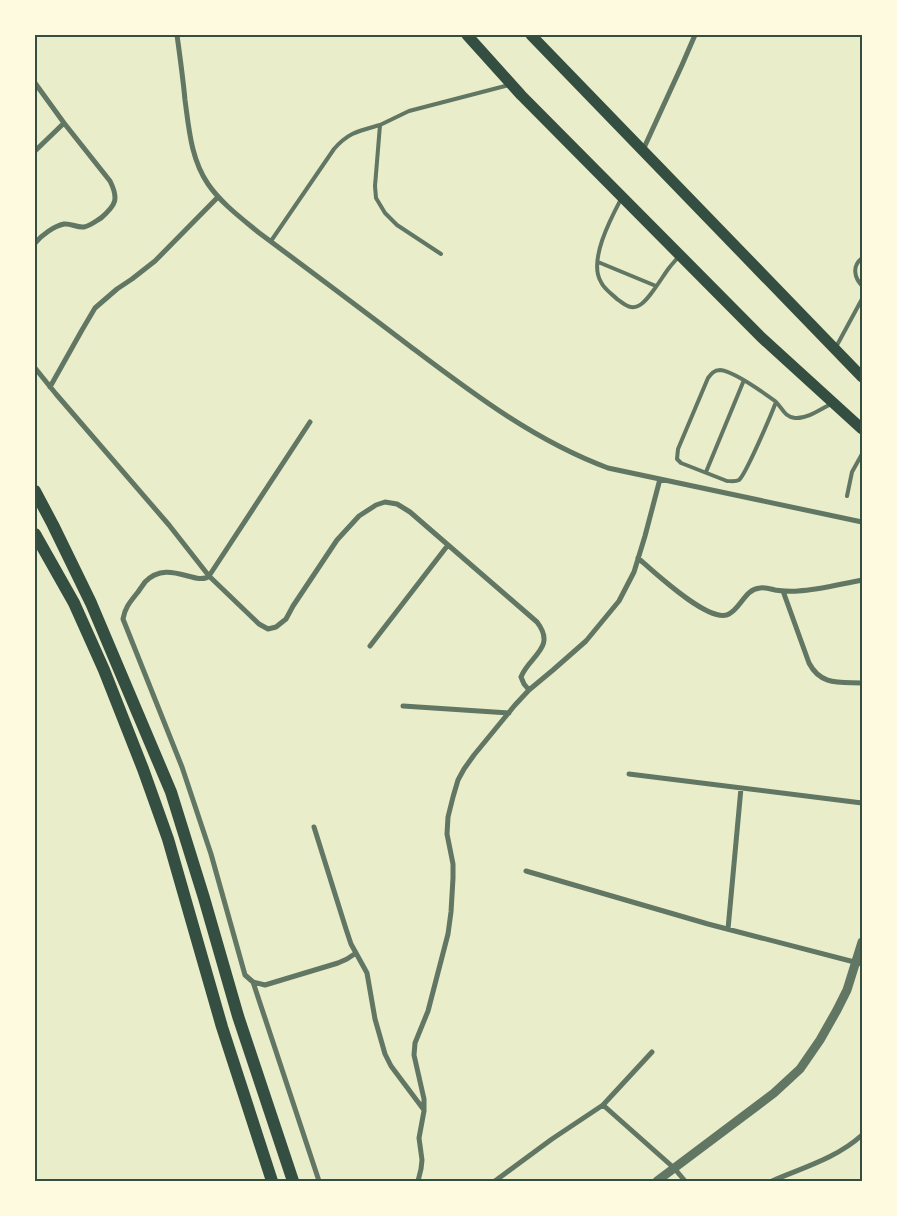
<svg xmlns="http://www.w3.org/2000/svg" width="897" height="1216" viewBox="0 0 897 1216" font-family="Jost,sans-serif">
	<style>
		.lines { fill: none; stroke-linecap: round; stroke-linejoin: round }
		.service { stroke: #617663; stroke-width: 4 }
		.minor { stroke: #617663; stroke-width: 5 }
		.tertiary { stroke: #617663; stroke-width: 9 }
		.primary { stroke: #344e41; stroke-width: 11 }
		.motorway { stroke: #344e41; stroke-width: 12 }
		.neatline { fill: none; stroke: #344e41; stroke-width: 2 }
	</style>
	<rect width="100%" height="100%" fill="#e9edc9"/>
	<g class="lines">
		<path class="service" d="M621,199C611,218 588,261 601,282C604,289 612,294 617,299C623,303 630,310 638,306C648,302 662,277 669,268C672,264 676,260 679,256
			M271,241L334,149C349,132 359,131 380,125
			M441,254L397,225L385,213L376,198L375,186L380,125L409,111L509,85
			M862,258C852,266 854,277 862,286
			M598,262L656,286
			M836,347L862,299
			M776,402C771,415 746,474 739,480C735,482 731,481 727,481L681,463L677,459L678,449L708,378C711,374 714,370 720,370C733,371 764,393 775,401C782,407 784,417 795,418C807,419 821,409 831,404
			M706,472L744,380
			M847,496L852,472L862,454"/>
		<path class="minor" d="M177,35C180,57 183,78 185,100C189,129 191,159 208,184C221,203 241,218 258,232C309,270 360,308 411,347C472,393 535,441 608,468L862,522
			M35,83L64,123L110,181C119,199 116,205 101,218C96,221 90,226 84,227C77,228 71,223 64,224C54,226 42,235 35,243
			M643,150L682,65L695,35
			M35,151L64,123
			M35,368L56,394L169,525L209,576L259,624L268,629L276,627L286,619L293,606L337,540L359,516L376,505L385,502L397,504L410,512L537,622C557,648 529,656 521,677L524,684L529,690
			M50,387L82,330L95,308L117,289L132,279L155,261L218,197
			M310,422L209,576C196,587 168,558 145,582C143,585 140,589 138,592C131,601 125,607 123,619L182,767L211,854L245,975L253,982L265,985L338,963L347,959L356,953L351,944L346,929L314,827
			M638,558C653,571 710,625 729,614C741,608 745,589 760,588C765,587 771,589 775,590C783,591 790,592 798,591C819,590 841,584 862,580
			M783,591L809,663C821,686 840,682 862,683
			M370,646L448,545
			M403,706L509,713
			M629,774L862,803
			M526,871L708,924L862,964
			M728,929L741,788
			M356,953L367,973L375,1019L385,1054L391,1066L424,1110
			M253,982L319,1181
			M603,1105L652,1052
			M418,1181L421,1169L422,1160L419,1138L424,1111V1099L414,1055L415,1043L428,1011L448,934L451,912L453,878V864L447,834L448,817L453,797L458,780L464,769L474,755L515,705L529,690L553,670L586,641L619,601L634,572L645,536L660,479
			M495,1181L552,1139L603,1105L674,1168L685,1181
			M772,1181C802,1168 837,1158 862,1135"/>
		<path class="tertiary" d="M657,1181L774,1093L800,1069L820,1040L837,1010L847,990L862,942"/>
		<path class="primary" d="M467,35L521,95L761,337L862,429
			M531,35L862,377"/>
		<path class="motorway" d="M35,491L53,525L91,603L171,792L204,898L238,1016L293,1181
			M35,534L74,603L104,670L143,769L168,839L222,1027L272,1181"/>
	</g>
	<rect width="897" height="1216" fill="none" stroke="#fefae0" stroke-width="72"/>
	<rect x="36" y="36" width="825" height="1144" class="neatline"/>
</svg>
